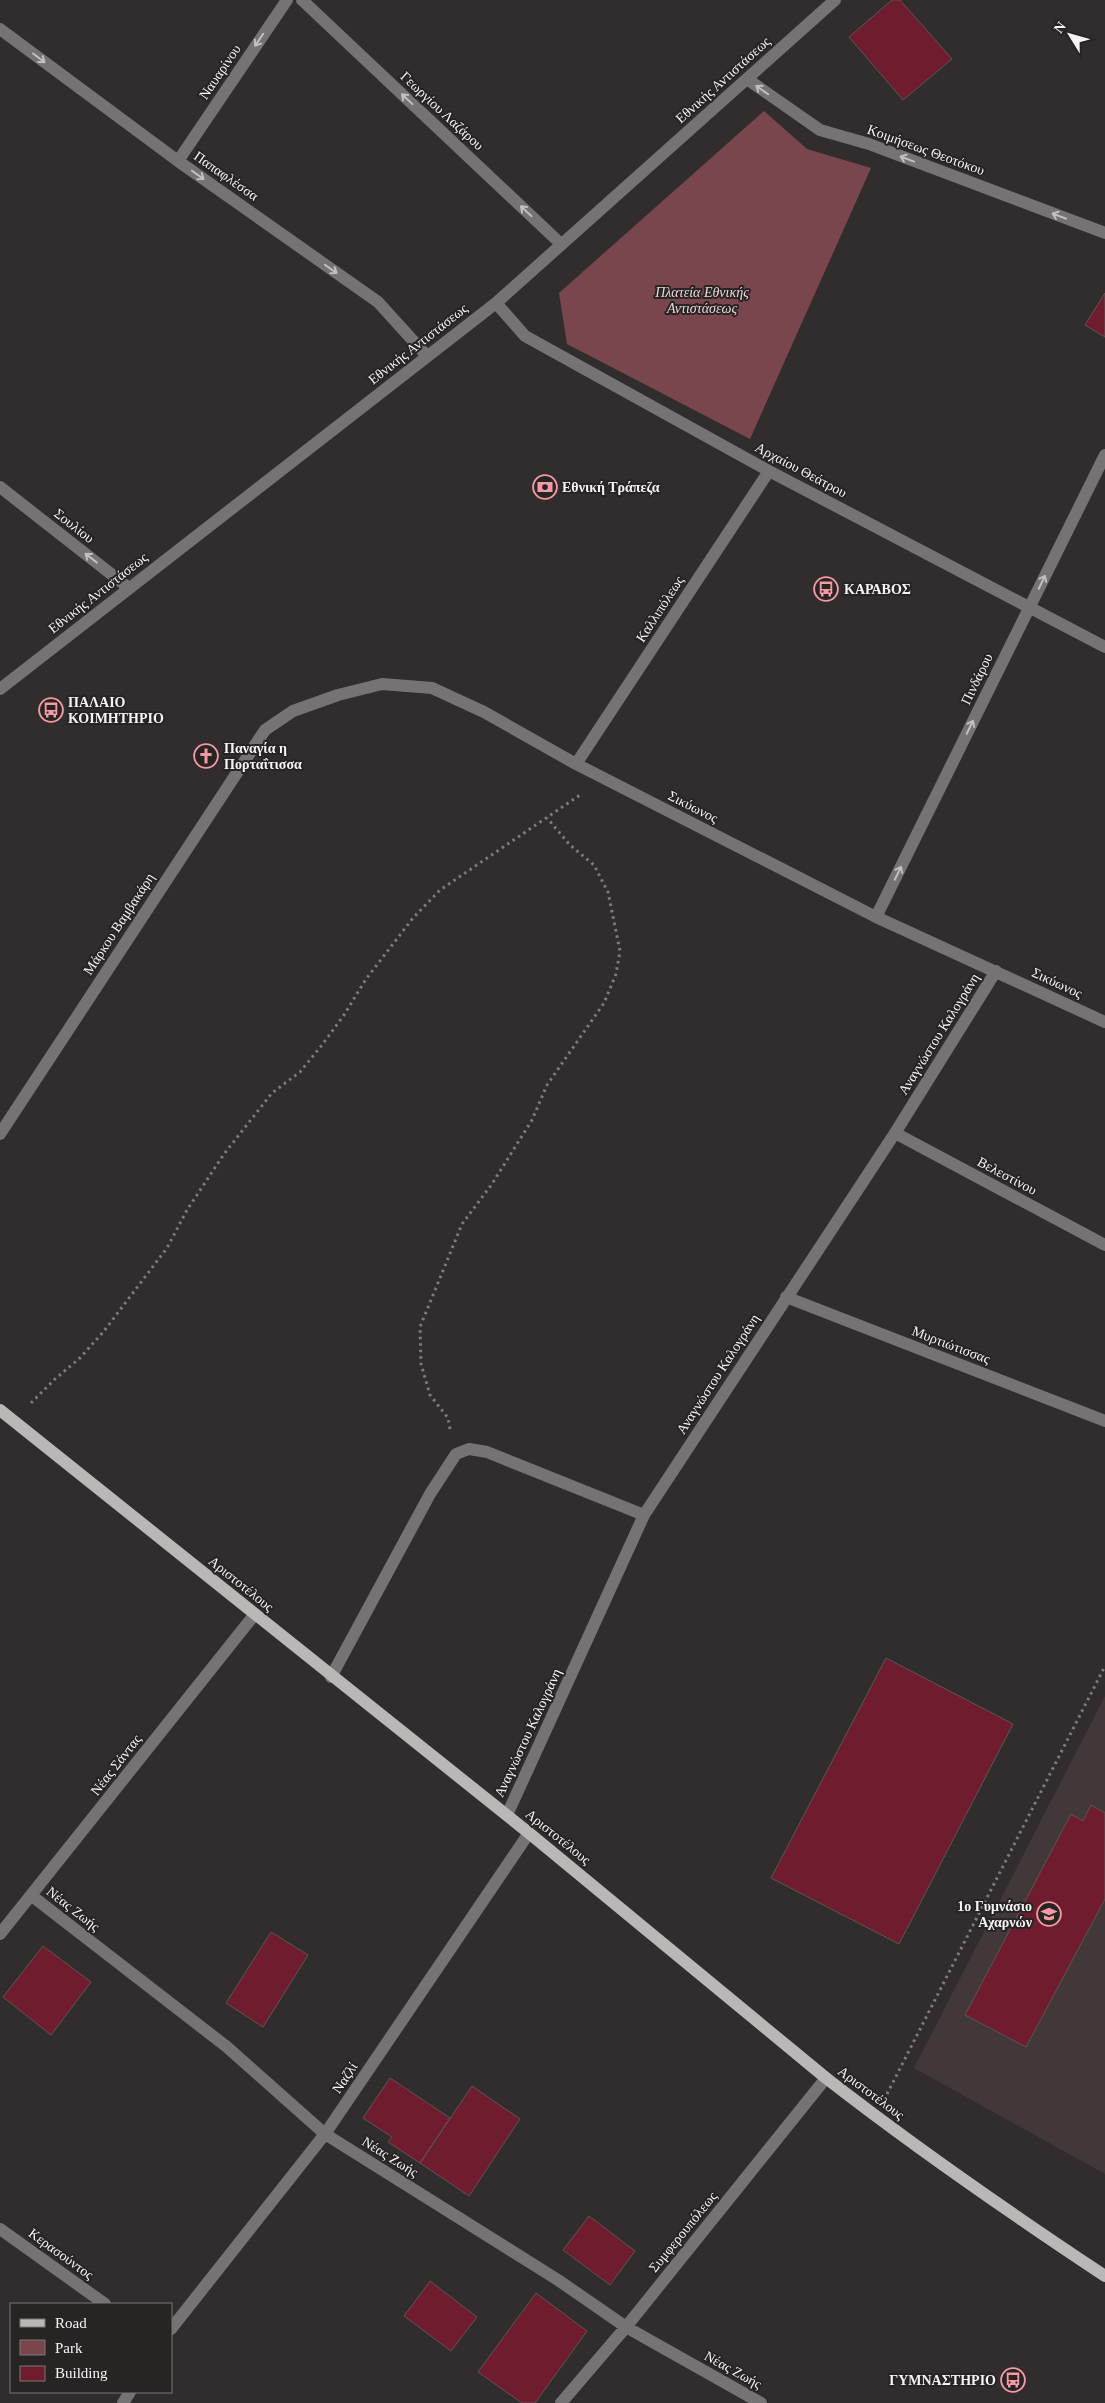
<svg xmlns="http://www.w3.org/2000/svg" width="1105" height="2403" viewBox="0 0 1105 2403" font-family="'Times New Roman',serif">
	<style>
		.built { fill: #423839 }
		.green { fill: #7a464d }
		.building { fill: #6e1c2e; stroke: #5a5657 }
		.lines { fill: none; stroke-linecap: round; stroke-linejoin: round }
		.path { stroke: #7f7b7c; stroke-width: 3; stroke-dasharray: 2.5 4; stroke-linecap: butt }
		.minor { stroke: #757373; stroke-width: 12 }
		.major { stroke: #bbb7b7; stroke-width: 12 }
		.oneway { stroke: #c2c0c0 }
		.labels { text-anchor: middle; dominant-baseline: central; stroke-width: 4; stroke-linejoin: round; paint-order: stroke }
		.street-label { font-size: 14px; fill: #f6f3f4; stroke: #272424 }
		.park-label { font-size: 14px; font-style: italic; fill: #eed4d6; stroke: #272424 }
		.poi-label { font-size: 14px; font-weight: bold; fill: #f6f3f4; stroke: #272424; text-anchor: start }
	</style>
	<rect width="100%" height="100%" fill="#312d2e"/>
	<path class="built" d="M1105,1696V2174L914,2068Z"/>
	<path class="green" d="M764,111L807,149L871,168L750,439L567,344L559,293Z"/>
	<path class="building" d="M892,0H900L952,59L903,100L849,37Z
		M1105,293V337L1085,325Z
		M886,1658L1013,1724L899,1944L771,1878Z
		M1091,1805L1105,1813V1899L1026,2047L965,2015L1071,1814L1083,1821Z
		M271,1932L308,1955L263,2027L226,2003Z
		M43,1946L91,1982L51,2035L3,1997Z
		M390,2078L450,2118L420,2163L388,2142L392,2137L363,2118Z
		M472,2086L520,2119L469,2196L420,2163Z
		M589,2216L635,2251L610,2285L563,2250Z
		M430,2281L477,2317L451,2351L404,2316Z
		M536,2293L587,2331L535,2403H522L478,2372Z"/>
	<g class="lines">
		<path class="path" d="M31,1403L55,1379L80,1358L104,1331L167,1248L187,1210L224,1154L272,1093L300,1072L322,1045L344,1015L366,979L413,918L440,890L580,795
			M450,1429L448,1418L430,1395L421,1364L420,1327L462,1224L492,1184L532,1120L547,1085L604,1003L616,974L620,951L608,892L594,865L570,845L547,818
			M887,2094L1105,1666"/>
		<path class="minor" d="M302,0L561,244
			M0,29L178,161L378,302L427,356
			M747,79L820,130L869,144L1105,233
			M178,161L287,0
			M496,303L525,336L769,471L1105,647
			M0,487L129,588
			M0,689L496,303L835,0
			M576,764L769,471
			M876,917L1105,455
			M895,1133L1105,1245
			M0,1134L265,730L293,711L338,695L382,684L432,688L484,712L576,764L876,917L1105,1022
			M786,1297L1105,1421
			M331,1677L430,1494L456,1454L469,1449L487,1452L644,1515
			M507,1815L644,1515L895,1133L996,971
			M32,1896L227,2047L325,2134L558,2280L626,2327L761,2403
			M0,1934L255,1614
			M0,2229L105,2304
			M171,2329L325,2134L529,1833
			M123,2403L130,2392
			M561,2403L626,2327L826,2078"/>
		<path class="major" d="M0,1410L529,1833L826,2078C916,2148 1010,2213 1105,2276"/>
	</g>
	<defs><path id="oneway-shaft" d="M-6 0H5M1.5-3L5.5 0L1.5 3" fill="none" stroke-width="1.6" stroke-linecap="round" stroke-linejoin="round" transform="scale(1.25)"/></defs>
	<g class="oneway">
		<use href="#oneway-shaft" transform="translate(259 40) rotate(124)"/>
		<use href="#oneway-shaft" transform="translate(39 58) rotate(37)"/>
		<use href="#oneway-shaft" transform="translate(762 90) rotate(-145)"/>
		<use href="#oneway-shaft" transform="translate(407 99) rotate(-137)"/>
		<use href="#oneway-shaft" transform="translate(907 159) rotate(-159)"/>
		<use href="#oneway-shaft" transform="translate(198 175) rotate(35)"/>
		<use href="#oneway-shaft" transform="translate(526 211) rotate(-137)"/>
		<use href="#oneway-shaft" transform="translate(1059 216) rotate(-159)"/>
		<use href="#oneway-shaft" transform="translate(331 269) rotate(35)"/>
		<use href="#oneway-shaft" transform="translate(91 558) rotate(-142)"/>
		<use href="#oneway-shaft" transform="translate(1042 582) rotate(-64)"/>
		<use href="#oneway-shaft" transform="translate(970 727) rotate(-64)"/>
		<use href="#oneway-shaft" transform="translate(898 873) rotate(-64)"/>
	</g>
	<defs>
		<g id="bank-ring" transform="scale(1.25)"><circle r="9.5" fill="#272424" stroke="#f49aa5" stroke-width="1.5"/><path d="M-6-4H6V4H-6ZM0-2.3a2.3 2.3 0 1 0 0 4.6a2.3 2.3 0 1 0 0-4.6Z" fill="#f49aa5"/></g>
		<g id="bus-ring" transform="scale(1.25)"><circle r="9.5" fill="#272424" stroke="#f49aa5" stroke-width="1.5"/><path d="M-5-6H5V4H4V6H2V4H-2V6H-4V4H-5ZM-3.5-4V0h7V-4ZM-3.5 1.2v1.5H-2V1.2ZM2 1.2v1.5H3.5V1.2Z" fill="#f49aa5"/></g>
		<g id="church-ring" transform="scale(1.25)"><circle r="9.5" fill="#272424" stroke="#f49aa5" stroke-width="1.5"/><path d="M-1.2-6h2.4v3.5h3.3v2.4h-3.3V6h-2.4V-.1h-3.3v-2.4h3.3Z" fill="#f49aa5"/></g>
		<g id="school-ring" transform="scale(1.25)"><circle r="9.5" fill="#272424" stroke="#f49aa5" stroke-width="1.5"/><path d="M0-5L7-2L0 1L-7-2ZM-4 1L0 2.5L4 1V4Q0 6-4 4Z" fill="#f49aa5"/></g>
	</defs>
	<g fill-rule="evenodd">
		<use href="#bank-ring" x="545" y="487"/>
		<use href="#bus-ring" x="826" y="589"/>
		<use href="#bus-ring" x="51" y="710"/>
		<use href="#church-ring" x="206" y="756"/>
		<use href="#school-ring" x="1049" y="1914"/>
		<use href="#bus-ring" x="1013" y="2380"/>
	</g>
	<g class="labels">
		<g class="street-label">
			<text transform="translate(220 72) rotate(-56)">Ναυαρίνου</text>
			<text transform="translate(723 80) rotate(-42)">Εθνικής Αντιστάσεως</text>
			<text transform="translate(442 111) rotate(43)">Γεωργίου Λαζάρου</text>
			<text transform="translate(926 150) rotate(20)">Κοιμήσεως Θεοτόκου</text>
			<text transform="translate(226 176) rotate(35)">Παπαφλέσσα</text>
			<text transform="translate(418 344) rotate(-38)">Εθνικής Αντιστάσεως</text>
			<text transform="translate(801 470) rotate(28)">Αρχαίου Θεάτρου</text>
			<text transform="translate(74 526) rotate(38)">Σουλίου</text>
			<text transform="translate(98 593) rotate(-38)">Εθνικής Αντιστάσεως</text>
			<text transform="translate(660 609) rotate(-57)">Καλλιπόλεως</text>
			<text transform="translate(977 679) rotate(-64)">Πινδάρου</text>
			<text transform="translate(693 807) rotate(27)">Σικύωνος</text>
			<text transform="translate(119 924) rotate(-57)">Μάρκου Βαμβακάρη</text>
			<text transform="translate(1057 983) rotate(25)">Σικύωνος</text>
			<text transform="translate(939 1034) rotate(-58)">Αναγνώστου Καλογράνη</text>
			<text transform="translate(1007 1176) rotate(28)">Βελεστίνου</text>
			<text transform="translate(951 1345) rotate(21)">Μυρτιώτισσας</text>
			<text transform="translate(718 1374) rotate(-57)">Αναγνώστου Καλογράνη</text>
			<text transform="translate(241 1584) rotate(39)">Αριστοτέλους</text>
			<text transform="translate(528 1733) rotate(-65)">Αναγνώστου Καλογράνη</text>
			<text transform="translate(116 1765) rotate(-52)">Νέας Σάντας</text>
			<text transform="translate(558 1837) rotate(39)">Αριστοτέλους</text>
			<text transform="translate(73 1909) rotate(38)">Νέας Ζωής</text>
			<text transform="translate(345 2078) rotate(-56)">Ναζλί</text>
			<text transform="translate(871 2093) rotate(37)">Αριστοτέλους</text>
			<text transform="translate(390 2157) rotate(32)">Νέας Ζωής</text>
			<text transform="translate(683 2232) rotate(-51)">Συμφερουπόλεως</text>
			<text transform="translate(61 2254) rotate(36)">Κερασούντος</text>
			<text transform="translate(733 2370) rotate(29)">Νέας Ζωής</text>
		</g>
		<g class="park-label">
			<text x="702" y="292">Πλατεία Εθνικής<tspan x="702" dy="16">Αντιστάσεως</tspan></text>
		</g>
		<g class="poi-label">
			<text x="562" y="487">Εθνική Τράπεζα</text>
			<text x="844" y="589">ΚΑΡΑΒΟΣ</text>
			<text x="68" y="702">ΠΑΛΑΙΟ<tspan x="68" dy="16">ΚΟΙΜΗΤΗΡΙΟ</tspan></text>
			<text x="224" y="748">Παναγία η<tspan x="224" dy="16">Πορταΐτισσα</tspan></text>
			<text x="1032" y="1906" text-anchor="end">1ο Γυμνάσιο<tspan x="1032" dy="16">Αχαρνών</tspan></text>
			<text x="996" y="2380" text-anchor="end">ΓΥΜΝΑΣΤΗΡΙΟ</text>
		</g>
	</g>
	<rect x="10" y="2303" width="162" height="90" fill="#272424" stroke="#7a7777"/>
	<rect x="20" y="2319" width="25" height="8" fill="#bbb7b7" stroke="#7a7777"/>
	<text x="55" y="2328" font-size="15" fill="#f6f3f4">Road</text>
	<rect x="20" y="2340" width="25" height="15" fill="#7a464d" stroke="#7a7777"/>
	<text x="55" y="2353" font-size="15" fill="#f6f3f4">Park</text>
	<rect x="20" y="2366" width="25" height="15" fill="#6e1c2e" stroke="#7a7777"/>
	<text x="55" y="2378" font-size="15" fill="#f6f3f4">Building</text>
	<g transform="translate(1070 35) rotate(307)" stroke="#272424" stroke-width="4" paint-order="stroke">
	<path d="M0-4L9 19L0 12L-9 19Z" fill="#f6f3f4"/>
	<text y="-8" font-size="14" font-weight="bold" text-anchor="middle" fill="#f6f3f4">N</text>
	</g>
</svg>
